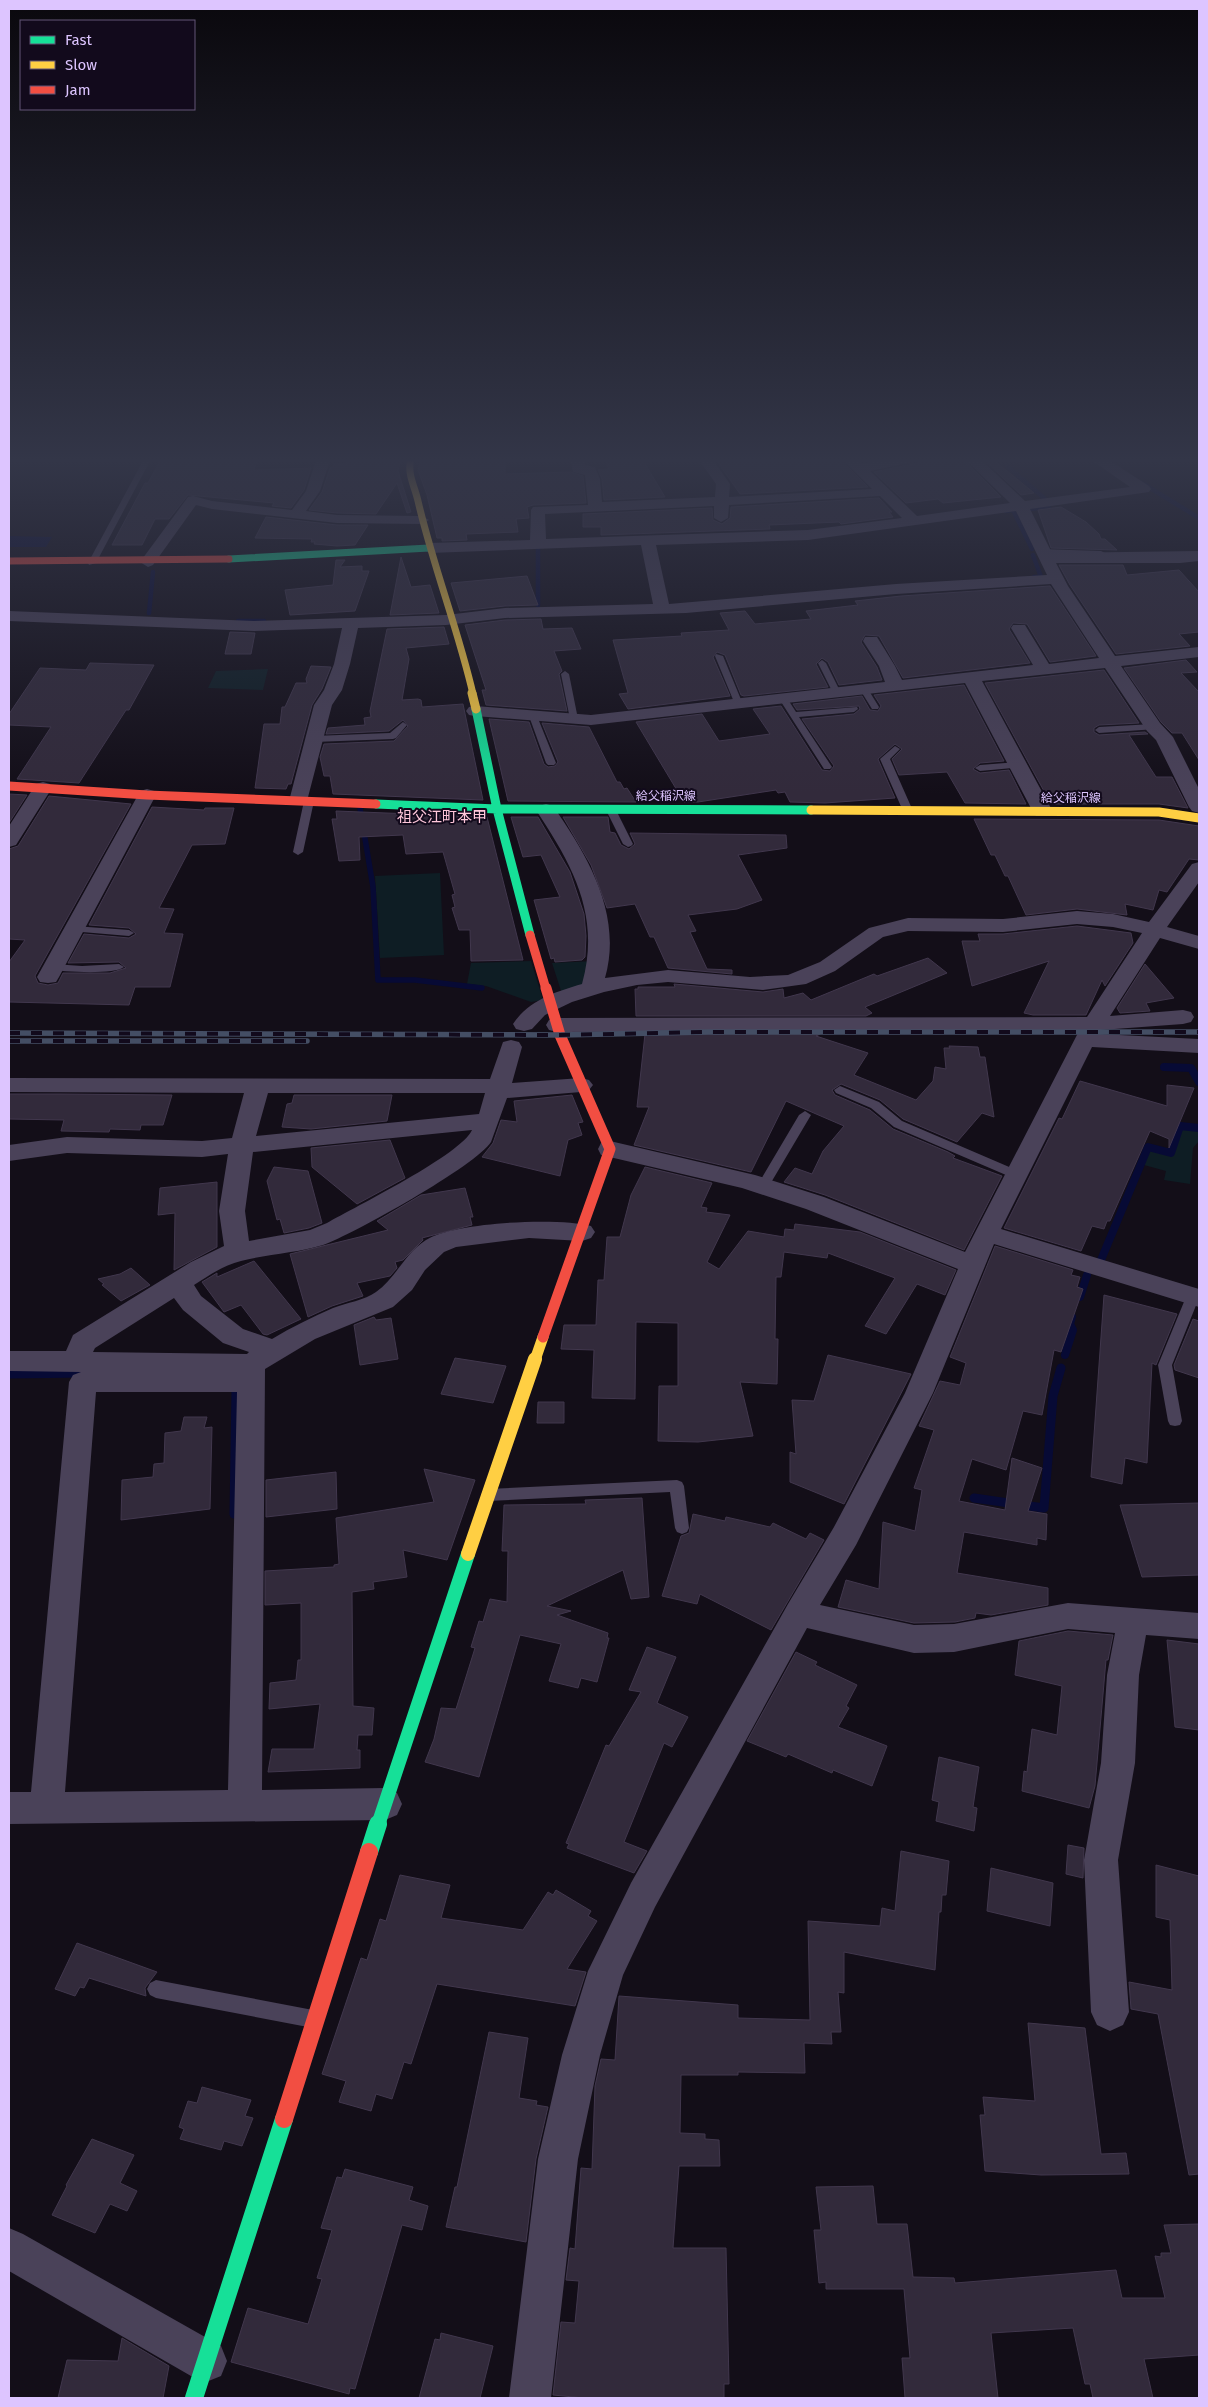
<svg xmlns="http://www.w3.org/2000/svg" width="1208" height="2407" viewBox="0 0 1208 2407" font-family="'Fira Sans','Noto Sans JP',sans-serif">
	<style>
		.green { fill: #0e1d24 }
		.water { fill: #070a35 }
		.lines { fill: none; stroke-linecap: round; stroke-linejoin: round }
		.stream-far3 { stroke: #070a35; stroke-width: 4.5 }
		.stream-far2 { stroke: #070a35; stroke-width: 5.5 }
		.stream-far1 { stroke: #070a35; stroke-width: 8 }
		.stream { stroke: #070a35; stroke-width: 9 }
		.building { fill: #322a3b; stroke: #41374d }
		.lane { fill: #4a4259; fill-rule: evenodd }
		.street { fill: #4a4259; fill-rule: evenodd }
		.fast-far3 { stroke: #16e098; stroke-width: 7 }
		.fast-far2 { stroke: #16e098; stroke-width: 9 }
		.fast-far1 { stroke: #16e098; stroke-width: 14 }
		.fast { stroke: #16e098; stroke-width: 18 }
		.slow-far3 { stroke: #ffcf43; stroke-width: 7 }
		.slow-far2 { stroke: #ffcf43; stroke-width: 9 }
		.slow-far1 { stroke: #ffcf43; stroke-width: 11 }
		.slow { stroke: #ffcf43; stroke-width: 14 }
		.jam-far3 { stroke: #f24e42; stroke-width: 7 }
		.jam-far2 { stroke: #f24e42; stroke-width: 9 }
		.jam-far1 { stroke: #f24e42; stroke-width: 11 }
		.jam { stroke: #f24e42; stroke-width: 18 }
		.rail-casing { stroke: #444e64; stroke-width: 5.5 }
		.rail { stroke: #120a1c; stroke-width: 4; stroke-dasharray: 11; stroke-linecap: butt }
		.labels { text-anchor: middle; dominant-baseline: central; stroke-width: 4; stroke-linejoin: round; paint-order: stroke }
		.far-street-label { font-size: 12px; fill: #ddc5ff; stroke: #120a1c }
		.far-quarter-label { font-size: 15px; fill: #ffc7da; stroke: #120a1c }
	</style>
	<rect width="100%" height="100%" fill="#130e18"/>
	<path class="green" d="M268,669L263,690L208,688L216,671Z
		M440,873L444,955L380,958L375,876Z
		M531,961L543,1000L531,1002L486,986L467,984L471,963Z
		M595,961L585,986L562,994L552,963Z
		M1182,1127L1199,1130V1141L1193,1148L1190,1184L1164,1180L1166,1171L1144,1165L1150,1150L1172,1155Z"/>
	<path class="water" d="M9,536L52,537L46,547H9Z"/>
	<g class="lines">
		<path class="stream-far3" d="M1007,466L1045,499
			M1142,483L1199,518
			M1030,509L1049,507
			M1006,511L1013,510L1032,549
			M538,548V605
			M1033,555L1041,577H1034
			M149,613L153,572
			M238,621H264"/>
		<path class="stream-far2" d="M360,808L373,887L378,980H415L482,988"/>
		<path class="stream-far1" d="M1164,1067L1191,1068L1199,1082
			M1101,1260L1148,1147L1171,1153L1180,1126L1199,1128
			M1080,1297L1087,1275
			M1065,1355L1073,1330L1070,1324L1072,1317"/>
		<path class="stream" d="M9,1374L86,1373
			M974,1498L1044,1508L1053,1396L1061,1368
			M234,1514L236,1389"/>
	</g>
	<path class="building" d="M162,457H258L254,470L311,468L304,490L291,508L272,506L274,503L188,495L169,519H155L142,545H112L145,483H148Z
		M346,457H401L398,471L411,512L407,513L397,483L376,514L337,513L309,510L322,492L330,468L333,467L334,464H346Z
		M421,457H505V474L571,472L583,476L586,503L533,505L527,507L529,518L516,519L518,532L466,534L467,540L442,541V538H437L427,495L418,470Z
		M603,457H641L665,497L604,500L602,479L598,470L609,469Z
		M714,457H838L868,487L740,494Z
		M927,457H961L1001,497L943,503L938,499L906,503L874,472L918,463Z
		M981,457H990L1034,493L1021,495Z
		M879,498L892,512H889L893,517L841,524L839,522L769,525L770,529L601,535V527H583V514L712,508L713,520L722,524L730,518L731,507Z
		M1061,507L1086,522L1099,534L1101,539H1105L1117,550L1051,548L1038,510Z
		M266,517L337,525H368L355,545L337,546L314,544L315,542H311L312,539L255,538Z
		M401,557L411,587L430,585L439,613L390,615Z
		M336,560H345L340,567L362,566V571H369L355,611L290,615L285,590L333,585Z
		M1059,565H1123L1127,575L1179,570L1199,592V632L1179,634L1190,646L1116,654L1070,585Z
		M527,576L538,605L505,606L460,611L451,583Z
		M1050,586L1096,656L1050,662L1027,624L1013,623L1009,629L1030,663L903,678L879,636L865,635L861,642L877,667L882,680L839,685L828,662L822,658L816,664L828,687L744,696L741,695L725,655L717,652L713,657L730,696L628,709L619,694L628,693L613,640L682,636L681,633L729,630L720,613L745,611L755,624L811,619L806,611L858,605L855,601L901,596Z
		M541,619L543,629L572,628L581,649L554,651L562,671L559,674L567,711L486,705L482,690H486L465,625L505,620Z
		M444,627L449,644L406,648L409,659L402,700L418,699L421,700L422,707L463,704L483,800L333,794L330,776H324L320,757L324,744L394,741L408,726L403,720L389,731L326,734L328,728L365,725L364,718L371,717L370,711L387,629Z
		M230,632L255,633L251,654H225Z
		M1186,660L1197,672L1181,673L1199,692V760L1182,733H1172L1161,722L1124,668Z
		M90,663L154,665L129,710H126L79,783L17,779L51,727L9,725V714L40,668L86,670Z
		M311,666L331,667L322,689L312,705L291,784H288L286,789L255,788L264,724H280L282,707H285L296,683H307L306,679Z
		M1104,670L1139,723L1099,725L1094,728V732L1099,735L1145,732L1148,734L1129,735L1156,777H1172L1188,808L1159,804H1051L985,683Z
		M964,685L1004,761L980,763L973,769L980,773L1009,770L1026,804L965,803L947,772L899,775L892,759L902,749L895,744L878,759L895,798L825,803L790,802L785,792L778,793L776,790L698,802H684L636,722L702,714L719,741L770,734L753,709L781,706L822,770L830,771L834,766L802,719L854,714L860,709L859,706L797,710L793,704L862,696L870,710L878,711L881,706L874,695Z
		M489,719L529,722L544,764L548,767L555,766L558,762L542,723L589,727L617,782H620L624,789L627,788L636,802L508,801Z
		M9,794L27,795L9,823Z
		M49,796L131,804L35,976L38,983L48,985L58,983L63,973H110L126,968L119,962L68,963L84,934L129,938L136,934L129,928L89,925L152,807L204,810L205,808H234L225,844L192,845L159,908L174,909L164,933L183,934L170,987H135L129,1005L9,1002V962L25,940L9,939V849L18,846Z
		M336,811L487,817L523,960L471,961L470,930H459L452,908L455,907L452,895L455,894L443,852L406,854L403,835L359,837L360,860L339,861L332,819H337Z
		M511,817H538L570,872L584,914L586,936L585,957L582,960L555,962L554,958L551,959L534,900L560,897L541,855L523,857Z
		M563,817H608L610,832L615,833L621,845L629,849L635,844L630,833L786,835L787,848L738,855L762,900L737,909L688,915L696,931L690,932L707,969L732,970V974L668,968L654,937H650L635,904L607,908L591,865Z
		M974,819L1159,820L1199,826V860L1189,859L1167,892L1159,890L1153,910L1125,904L1127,915L1077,909L1026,915L1008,876H1005L995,855H991Z
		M1077,926L1131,933L1133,943L1105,986L1102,980L1086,1015H1033L1024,1013L1049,961L972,986L962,941H980L978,934H1003Z
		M928,958L947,973L865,1007L872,1013L866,1016H636L635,989H638V987H675L674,984L763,992L783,989L784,998L803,993L811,1000L874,974L877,976Z
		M1145,964L1174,998L1146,1003L1150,1011L1120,1013L1117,1008Z
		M822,1033L816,1036L868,1053L854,1075L916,1100L933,1081L935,1067L946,1069L944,1048H950L949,1046L978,1047L980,1057H985L994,1117L982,1113L957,1142L903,1119L880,1100L841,1084L832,1090L835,1095L870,1110L893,1129L948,1152L955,1156L953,1158L1002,1176L964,1250L825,1195L784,1182L795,1168L812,1174L823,1151L844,1126L786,1101L751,1172L634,1145L649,1107H637L645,1034Z
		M1080,1081L1167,1106V1085L1194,1088L1169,1148V1139L1150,1131L1110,1221H1107L1104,1229L1092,1226L1081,1251L1004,1228L1059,1118L1062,1119Z
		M9,1094H60L172,1095L163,1125H141L140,1130L110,1129L109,1132L61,1131L64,1120L9,1119Z
		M294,1095H392L387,1121L311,1129L282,1127L287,1104L292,1103Z
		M572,1095L583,1122L578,1123L582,1135L568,1140L560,1176L482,1157L493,1143L501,1120L517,1122L514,1101Z
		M390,1140L405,1178L357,1204L312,1167L311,1148Z
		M274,1167L308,1171L322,1223L309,1228L284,1233L280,1219L277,1220L267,1181Z
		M645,1167L712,1183L701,1207L707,1208L706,1212L730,1215L707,1262L719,1269L748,1231L784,1237L785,1229L794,1230L795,1224L860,1232L956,1270L945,1295L917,1284L886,1334L865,1326L895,1278L828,1253L827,1258L784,1252L781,1277H776L775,1339H778L777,1384L740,1382L753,1436L698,1442L658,1441L659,1386H678V1323L636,1322L635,1399L592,1398L594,1350L561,1349L564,1325H596L598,1280H604L607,1237H620L631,1195Z
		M217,1182V1247L174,1270L175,1213L158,1215L160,1188Z
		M465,1188L473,1217H470L472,1225L422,1238L423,1240L403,1260L395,1262L397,1268L390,1276L357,1283L363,1296L332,1306L308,1317L290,1254L388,1230L377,1221L421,1195Z
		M995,1246L1073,1270L1071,1275L1080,1277L1077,1287L1083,1289L1061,1352L1054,1350L1042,1415L1023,1411L1006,1470L972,1459L959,1501L1005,1510L1012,1458L1042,1468L1028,1511L1047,1514L1046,1540L1037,1538V1545L964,1532L957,1573L1048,1588V1605L991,1615L976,1613L975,1618L955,1622L914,1623L838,1607L846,1580L879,1589L883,1522L915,1531L922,1490L914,1488L934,1430L919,1426L940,1381L960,1385L966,1363L950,1357Z
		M254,1261L301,1319L267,1335L263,1334L241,1305L224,1312L202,1282L217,1273V1277Z
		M131,1268L150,1285L121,1301L102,1285L104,1284L98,1279L120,1274Z
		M1104,1295L1177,1314L1156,1365L1152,1363L1147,1463L1125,1458L1122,1484L1091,1477Z
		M374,1317L376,1320L391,1318L398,1359L360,1365L354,1325Z
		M1193,1319L1199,1321V1378L1175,1370L1174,1365Z
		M828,1355L911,1374L844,1504L790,1482V1452L796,1454L792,1400L814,1401Z
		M455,1358L506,1366L493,1403L441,1394Z
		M538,1402H564V1423H537Z
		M184,1417H207L204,1428L212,1427L210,1509L121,1520L122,1480L153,1477L154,1464L164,1463L165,1433L181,1431Z
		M424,1469L475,1480L447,1560L403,1550L407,1577L373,1582L374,1589L352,1592L353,1706L374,1708L372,1735H358L357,1750H360V1768L268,1772L272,1749H314L320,1704L269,1709L270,1683L296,1680L298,1660H301V1603L265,1605V1571L334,1567V1565L339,1564L336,1518L434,1502Z
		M336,1472L337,1509L266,1517V1480Z
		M642,1498L649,1597L631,1599L623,1570L547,1606L571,1611L557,1615L608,1633L607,1638H609L597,1682L581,1678L578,1688L549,1681L561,1644L520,1635L479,1777L425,1762L434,1739L441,1708L456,1709L475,1648L471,1647L479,1621L483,1622L490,1599L507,1602L508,1551H502L504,1505L586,1504L585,1500Z
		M1199,1503V1575L1142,1577L1120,1505Z
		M693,1514L725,1521L726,1517L770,1527L773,1523L806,1539L810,1533L824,1540L771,1630L700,1594L697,1604L662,1596L681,1536L689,1533Z
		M1068,1631L1113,1635L1108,1660H1106L1095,1786L1089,1808L1022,1791L1024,1771L1027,1772L1032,1729L1057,1735L1062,1686L1015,1675L1019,1641Z
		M1167,1640L1199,1644V1730L1175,1727Z
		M647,1647L676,1657L657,1703L688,1717L672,1747L664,1743L624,1842L647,1851L634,1873L567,1848L569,1844L566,1843L606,1745L609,1746L641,1692L629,1690Z
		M796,1652L817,1662L815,1665L857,1685L846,1706L849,1708L838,1727L887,1746L872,1786L833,1770L832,1773L788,1754L786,1757L747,1741Z
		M939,1757L979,1767L973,1807L977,1808L974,1831L936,1821L939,1802L932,1800Z
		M1068,1845L1084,1848L1083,1878L1066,1874Z
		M901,1851L949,1861L946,1895H942L941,1912H939L935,1970L844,1952V1993L838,1992L841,2032H831L832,2044L804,2043L805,2073L738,2072V2075H681L680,2133L705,2134V2139L719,2140L720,2166H679L673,2248H726L729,2384H724V2398H584L553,2395L561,2322L575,2323L579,2281L566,2280L570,2248L575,2249L581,2168L592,2169L595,2086L601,2059L615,2060L619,1996L738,2005V2018L810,2020L808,1921L880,1926L882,1908L895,1911Z
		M1156,1865L1199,1876V2174L1189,2175L1158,2014L1131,2009L1129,1982L1172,1990L1170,1920L1156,1917Z
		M991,1868L1053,1883L1050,1926L987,1911Z
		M400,1875L450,1885L441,1918L523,1930L548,1892L553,1895L556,1890L591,1911L588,1916L597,1921L567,1969L586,1972L575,2006L437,1984L411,2064L404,2062L392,2099L376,2094L371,2111L339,2102L346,2081L322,2074L361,1958L367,1960L380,1919L386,1921Z
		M77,1943L157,1972L145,1988L146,1996L89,1978L84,1988L80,1987L75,1996L55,1989Z
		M1028,2023L1085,2028L1101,2154L1126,2153L1129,2174L1041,2175L985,2171L980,2115H985L983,2097L1035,2101Z
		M489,2032L528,2038L519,2098L537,2101L536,2105L548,2107L536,2159L526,2242L446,2227L455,2187H457Z
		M202,2087L251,2100L245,2116L253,2118L242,2146L224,2141L221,2150L180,2139L184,2129L179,2127L188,2101L197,2103Z
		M92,2139L134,2155L120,2183L137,2191L127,2211L110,2204L95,2233L52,2215L67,2186L66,2185Z
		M345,2169L413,2187L409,2200L428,2206L422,2230L402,2225L355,2389L350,2388L349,2394L231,2362L248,2308L308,2324L322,2279L317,2278L332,2230L321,2228L337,2177L342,2178Z
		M873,2186L877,2224H907L913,2277L954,2278L955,2283L1116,2270L1122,2298H1165L1155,2256L1161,2257V2253H1171L1164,2225L1199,2224V2355L1144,2359L1153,2398H1093L1090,2384H1085L1073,2328L991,2333L998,2398H905L902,2358H910L904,2289H826V2282L819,2283L814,2230H821L816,2187Z
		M441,2333L493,2346L480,2398H419L435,2339L440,2340Z
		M122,2338L169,2366L163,2398H58L67,2360L118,2361Z"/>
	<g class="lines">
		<path class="lane" d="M145,457H152L96,563L89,565L88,563Z
			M1040,549L1101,551L1105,553L1101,555L1043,553H1040Z
			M716,654L723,656L742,702L741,704L734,702L715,656Z
			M822,660L826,663L840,691L839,693L832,691L818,663Z
			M565,671L569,674L578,719L574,722L570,719L561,674Z
			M860,686H866L879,707L878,709H872L859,688Z
			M779,695H785L796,712L857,707L858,709L854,712L799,717L832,767L830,769H824L778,697Z
			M533,713L537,716L556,763L554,765H548L546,763L529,716Z
			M403,722L407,725L396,738L393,739L314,742L309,739L314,736L390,733Z
			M1153,724L1156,725V729L1099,733L1095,730L1099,727Z
			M895,746L900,749L890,759L913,811L908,814L903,811L880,759Z
			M1019,762L1022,763V767L980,771L975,768L980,765Z
			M309,798L314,801L303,852L298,855L293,852L304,801Z
			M611,807L616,810L633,844L631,846L628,847L623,844L606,810Z
			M74,926L129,930L134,933L129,936L70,931V927Z
			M53,964L82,966L119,964L124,967C115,975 62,972 49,969L48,967L49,965Z
			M840,1086L879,1102L902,1121L1021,1172L1023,1175L1021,1178H1013L894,1127L871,1108L836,1093L834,1090Z
			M805,1111L811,1115L769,1186L763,1190L759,1189L757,1186L799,1115Z
			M1193,1292L1198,1294L1199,1298L1172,1365L1182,1421L1180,1425L1175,1426L1170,1425L1168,1421L1158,1365L1186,1297L1188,1294Z
			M677,1480L682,1482L684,1486L689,1528L687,1532L682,1534L677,1532L675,1528L670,1492L488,1501L483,1499L481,1495L483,1491L488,1489Z
			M156,1980L313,2010L320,2012L322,2019L320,2026L313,2028L156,1998L150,1995L147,1989L150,1983Z"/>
		<path class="street" d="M317,457H331L320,491L306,511L337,515L422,516L429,520L422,524L337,523L212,509L196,505L153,565L148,567L140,562L188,497L193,496L212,501L292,510L306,491Z
			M570,457H584L585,465L595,467L600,479L602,502L715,497L716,484L697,457H711L730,484L729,497L872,489L840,457H855L862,464L895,457H925L918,461L870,471L917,516L1010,503L963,457H978L1025,501L1130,487L1087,457H1104L1149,486L1151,489L1149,492L1030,509L1052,553L1199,551V561L1180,563H1056L1068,586L1115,656L1199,647V657L1121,666L1160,723L1173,737L1199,789V813L1192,811L1189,807L1156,740L1147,731L1105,668L982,681L1053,812L1050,816H1036L1033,812L965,683L591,725L475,716L469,715L466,711L469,707L475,706L591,715L885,682L879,666L863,641L865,637H877L895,666L902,680L1033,665L1011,628L1013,625H1025L1049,664L1099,658L1051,584L896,594L686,613L505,618L446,625L358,628L350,664L342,690L332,705L307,801L305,805H291L289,801L314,705L324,690L334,664L342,628L254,631L9,621V611L254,621L446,615L505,608L653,604L641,545L429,553L421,548L429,543L530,540L531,510L533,507L588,505L585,475L573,472ZM880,496L902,518L808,530L546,539L545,514L714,506V518L721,522L728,518L729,505ZM1016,511L1047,575L896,584L669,604L656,545L808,540Z
			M43,782L50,784L52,788L16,845L9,847V826L36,784Z
			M147,789L154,791L156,795L59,977L56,982L48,983L40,982L37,977L138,795L140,791Z
			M546,804L553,806C588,856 623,915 605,978L668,970L750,977L788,975L820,962L869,928L908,918L1003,919L1077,911L1113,914L1149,922L1192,864L1199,862V882L1167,927L1199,936V949L1160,938L1110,1016L1183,1010L1191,1012L1194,1017L1191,1022L1183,1024L1101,1030L1099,1034L1199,1039V1053L1092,1047L1001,1229L1199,1289V1307L994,1244L933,1393L856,1545L820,1605L914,1625L954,1624L1068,1603L1199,1613V1639L1146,1635L1139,1675L1135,1763L1118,1860L1129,2012L1123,2025L1110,2031L1097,2025L1091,2012L1084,1860L1101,1763L1107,1675L1115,1633L1068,1629L954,1652L914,1653L807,1628L655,1907L623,1975L600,2055L578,2159L551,2398H509L538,2159L562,2055L588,1971L631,1883L788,1604L834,1527L905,1393L958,1269L806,1209L742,1188L601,1155L598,1149L601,1143L610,1141L755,1175L824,1197L965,1252L1079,1031L557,1032L549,1030L546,1025L549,1020L557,1018L1087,1017L1142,933L1113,927L1077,924L1003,932L908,931L883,937L835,971L806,984L763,990L668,982L637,985L604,992L572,1002L545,1015L532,1029L524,1031L516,1029L513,1024C529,1000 555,992 582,984C601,916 573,866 536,810L539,806Z
			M511,1040L519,1042L522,1047L512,1083L581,1078L589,1080L593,1085L589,1090L581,1092L507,1098L491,1142C477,1165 352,1235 323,1245C297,1253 268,1254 241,1261C224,1265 208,1276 194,1285L201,1296L243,1329L272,1339C292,1327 312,1317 333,1308C346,1303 365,1300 376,1292C396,1278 405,1253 426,1240C453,1222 559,1217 591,1226L595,1232L591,1238L582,1241L529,1238L456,1247L444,1252L425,1270L412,1290L393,1307L315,1339L265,1369L262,1790L385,1788L397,1793L402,1804L397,1815L385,1820L9,1824V1792H31L69,1382L73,1375L81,1372L9,1371V1351H66L73,1335L191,1262L224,1246L219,1211L228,1154L202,1157L67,1153L9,1161V1145L67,1137L202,1141L232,1138L244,1093L9,1092V1078L490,1079L503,1042ZM268,1093H485L479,1114L256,1136ZM472,1130C462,1154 355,1207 327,1223L310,1230L249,1241L245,1211L253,1152ZM174,1298L183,1310L223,1343L249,1352L247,1354L93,1352L95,1348ZM96,1392H237L228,1790L65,1792Z
			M9,2228L23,2234L221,2346L227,2361L221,2376L206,2382L191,2376L9,2271Z"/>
		<path class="fast-far3" d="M229,559L429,548"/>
		<path class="fast-far2" d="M476,709L497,809L530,935
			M376,804L497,809L811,810"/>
		<path class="fast-far1" d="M378,1825L468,1554"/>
		<path class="fast" d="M369,1852L378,1824
			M194,2398L284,2119"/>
		<path class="slow-far3" d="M411,457C407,475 414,484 418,501C433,566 458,629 473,694"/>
		<path class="slow-far2" d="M472,693L476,709
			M811,810L1159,812L1199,818"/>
		<path class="slow-far1" d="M535,1360L543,1337"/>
		<path class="slow" d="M468,1554L535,1359"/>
		<path class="jam-far3" d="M9,561L229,559"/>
		<path class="jam-far2" d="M9,786L147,795L376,804
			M530,935L546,989"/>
		<path class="jam-far1" d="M543,1337L610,1149L560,1035L546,988"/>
		<path class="jam" d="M284,2119L369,1852"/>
		<g class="rail-casing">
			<path id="rail" d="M9,1033L560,1035L708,1032H1199
				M9,1041H307"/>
		</g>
		<use href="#rail" class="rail"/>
	</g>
	<linearGradient id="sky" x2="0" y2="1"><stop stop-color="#0a080d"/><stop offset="0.58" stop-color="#333648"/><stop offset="1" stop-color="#333648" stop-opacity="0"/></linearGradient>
	<rect width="1208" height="794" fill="url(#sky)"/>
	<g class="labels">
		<g class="far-street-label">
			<text x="666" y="796">給父稲沢線</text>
			<text x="1071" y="798">給父稲沢線</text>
		</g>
		<g class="far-quarter-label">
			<text x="442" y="817">祖父江町本甲</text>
		</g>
	</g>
	<rect width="1208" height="2407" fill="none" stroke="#ddc5ff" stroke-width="20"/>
	<rect x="20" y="20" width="175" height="90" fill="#120a1c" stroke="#635577"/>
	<rect x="30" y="36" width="25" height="8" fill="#16e098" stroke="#635577"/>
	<text x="65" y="45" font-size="15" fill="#ddc5ff">Fast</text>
	<rect x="30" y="61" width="25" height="8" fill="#ffcf43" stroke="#635577"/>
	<text x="65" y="70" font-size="15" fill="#ddc5ff">Slow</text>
	<rect x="30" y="86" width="25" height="8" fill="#f24e42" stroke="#635577"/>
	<text x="65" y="95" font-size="15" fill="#ddc5ff">Jam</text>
</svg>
